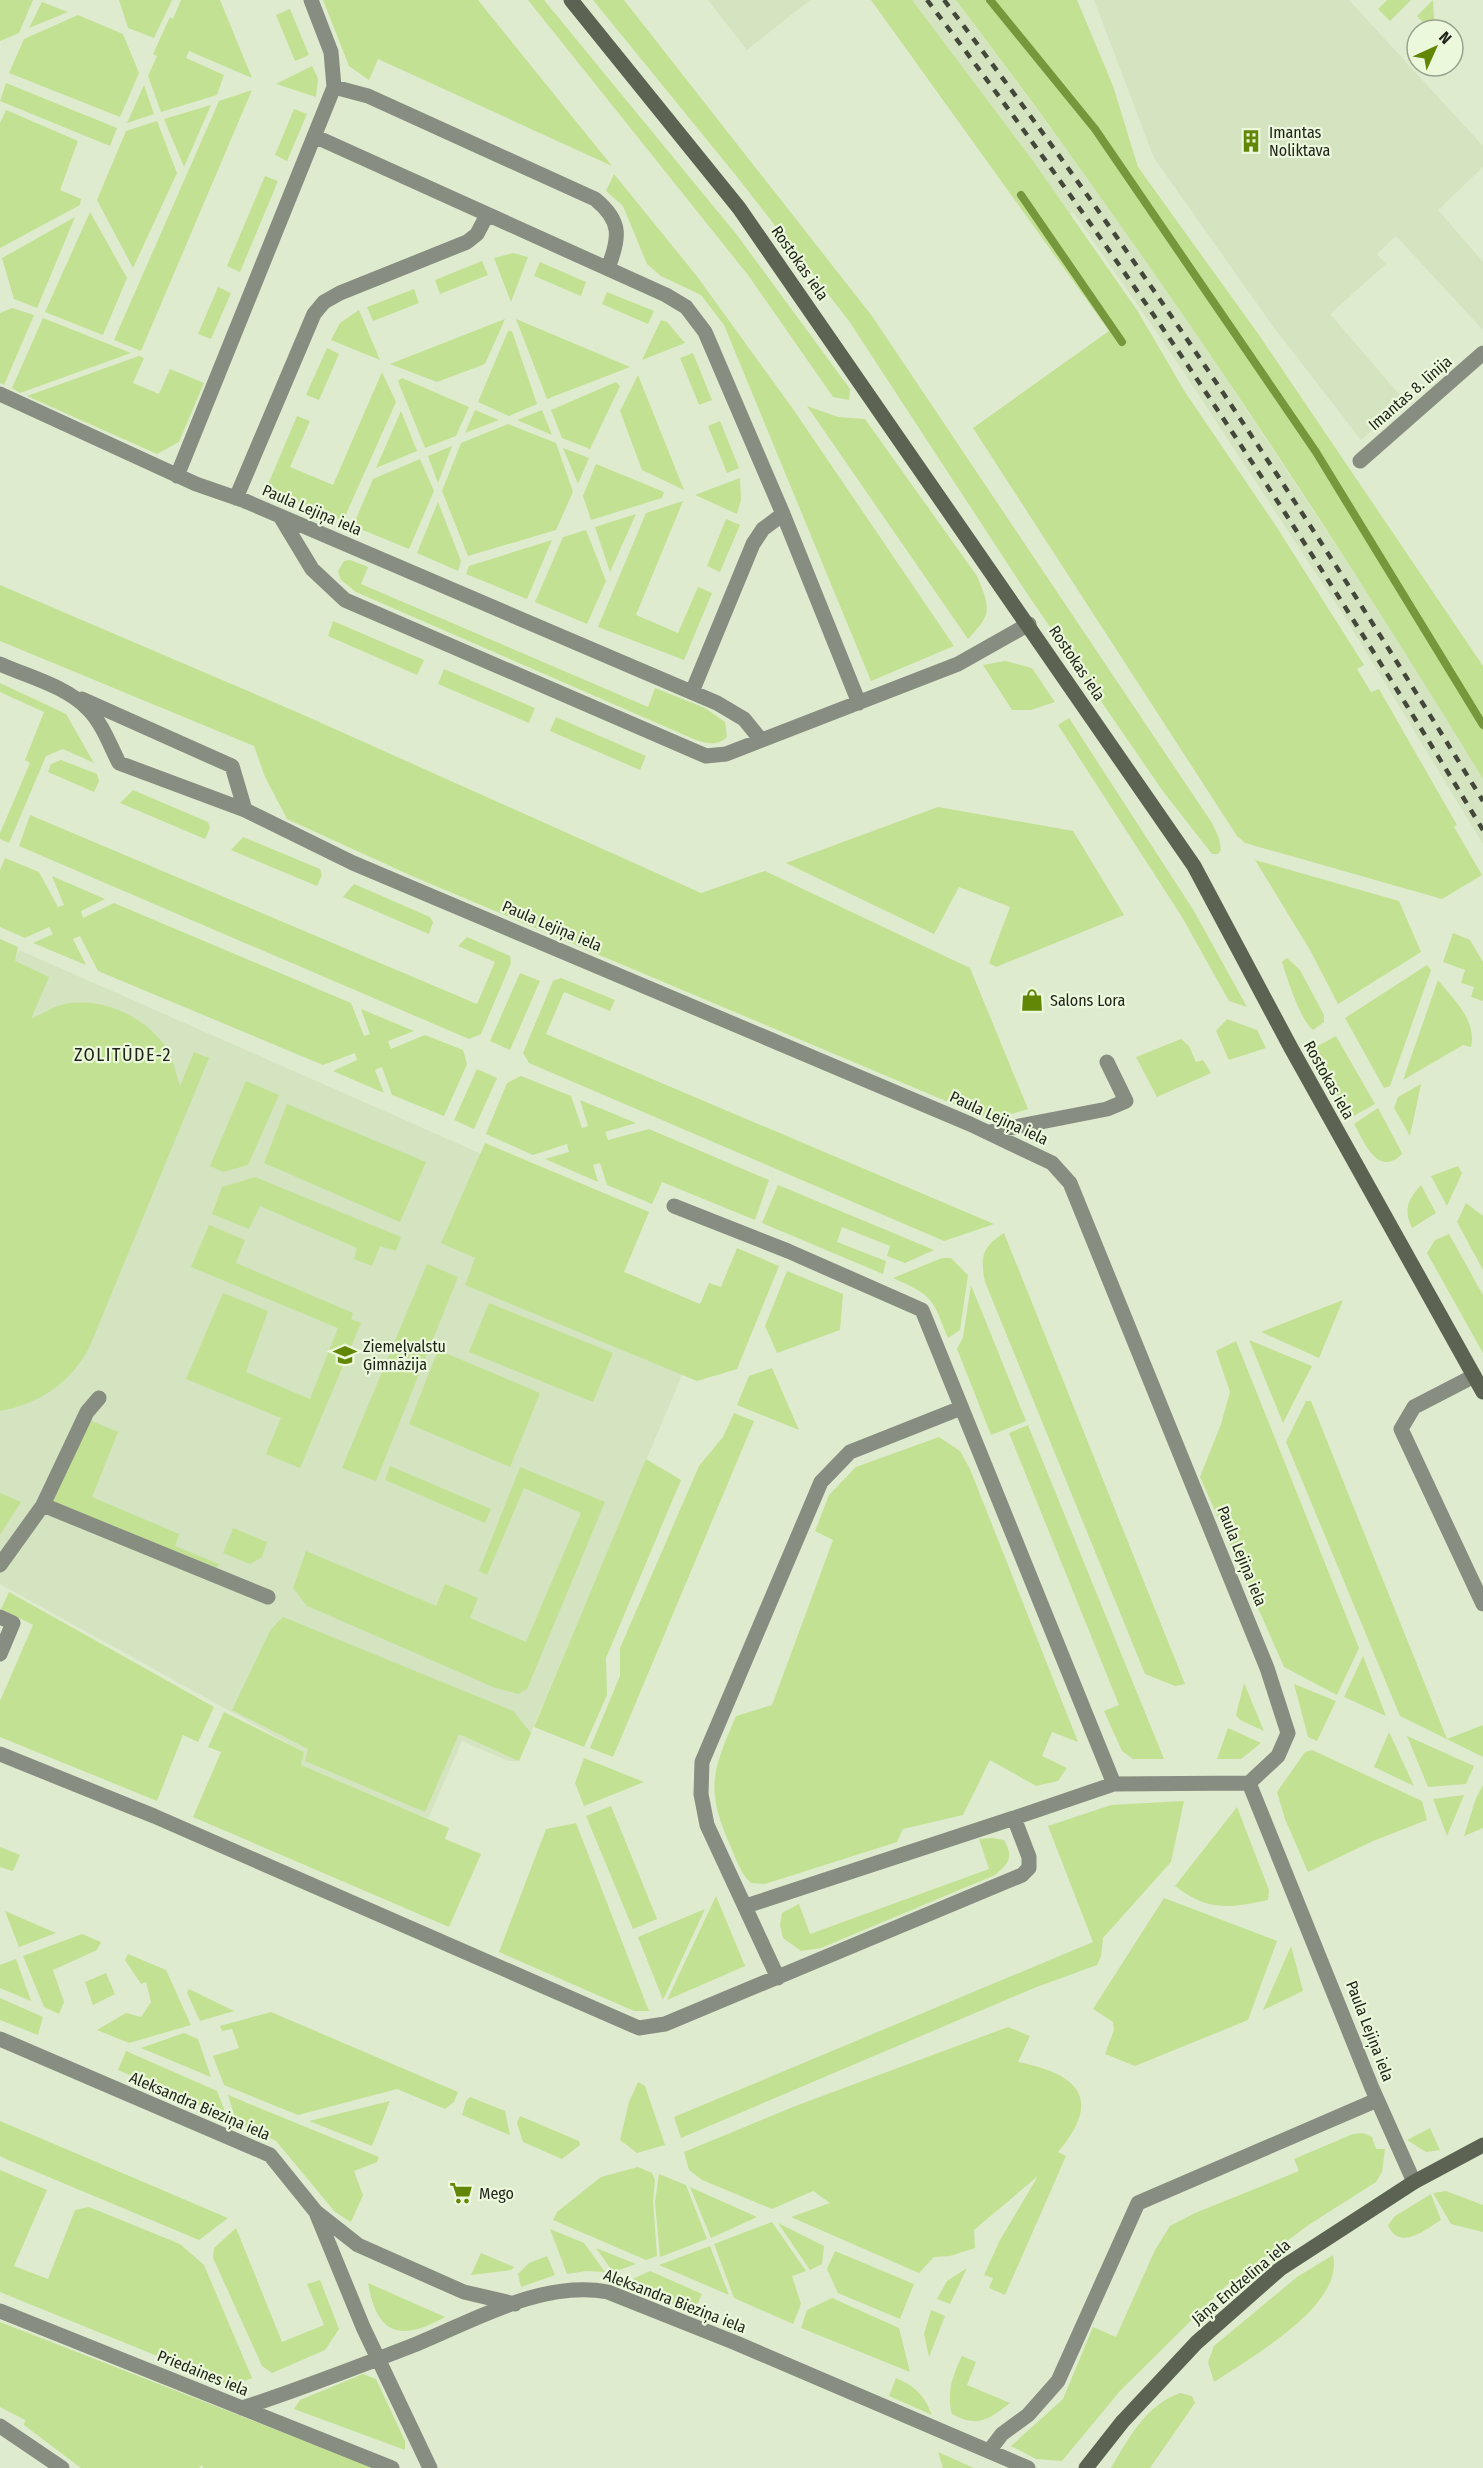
<svg xmlns="http://www.w3.org/2000/svg" width="1483" height="2468" viewBox="0 0 1483 2468" font-family="'Fira Sans Condensed',sans-serif">
	<style>
		.built { fill: #d4e3c0 }
		.green { fill: #c2e192 }
		.lines { fill: none; stroke-linecap: round; stroke-linejoin: round }
		.stream { stroke: #77973c; stroke-width: 8 }
		.street { stroke: #888d81; stroke-width: 15 }
		.secondary { stroke: #5c6353; stroke-width: 15 }
		.rail { stroke: #43483b; stroke-width: 4.5; stroke-dasharray: 8 8; stroke-linecap: butt }
		.labels { text-anchor: middle; dominant-baseline: central; stroke-width: 4.5; stroke-linejoin: round; paint-order: stroke }
		.poi-label { font-size: 16px; fill: #1e2218; stroke: #ecf8dc; text-anchor: start }
		.street-label { font-size: 16px; fill: #1e2218; stroke: #ecf8dc }
		.neighbourhood-label { font-size: 18px; letter-spacing: 1.5px; fill: #1e2218; stroke: #ecf8dc }
	</style>
	<rect width="100%" height="100%" fill="#dfebcf"/>
	<path class="built" d="M708,0H810L747,50Z
		M912,0H956L1127,232L1217,365L1403,647L1483,779V844L1346,619L1167,347L1073,212L1070,214Z
		M1094,0H1349L1483,146V167L1438,210L1483,262V330L1396,236L1377,254L1386,264L1330,314L1405,401L1361,440L1272,325L1154,158Z
		M19,950L643,1225L623,1272L700,1304L707,1316L519,1761H508L462,1741L428,1819L301,1765L304,1752L0,1584V996Z"/>
	<path class="green" d="M0,0H33L19,33L0,41Z
		M119,0H172L154,38L128,28Z
		M181,0H220L252,78L189,51L186,58L224,75L217,95L161,112L148,76L157,56L153,54L170,17L173,19Z
		M323,0H478L612,166L378,59L369,80L349,66Z
		M528,0H544L737,235L850,389L849,400L833,397L748,275Z
		M593,0H624L872,316L1212,823L1219,838L1221,850L1218,854H1212L1162,790L1026,592L849,321L738,178Z
		M871,0H912L1033,161L1137,310L1185,392L1276,526L1364,665L1357,669L1371,692L1379,689L1457,825L1454,827L1482,875L1442,899L1245,843L1237,836L973,428L1109,331Z
		M956,0H1077L1113,86L1138,167L1259,335L1483,666V779C1320,511 1145,250 956,0Z
		M1387,0H1411L1390,21L1378,9Z
		M1433,0L1434,18L1444,29L1451,30H1431L1417,16Z
		M42,2L68,12L29,28Z
		M290,9L309,55L295,61L276,15Z
		M78,15L123,34L139,73L120,117L9,73L24,39Z
		M312,66L318,78L316,97L276,84Z
		M6,83L117,128L110,146L0,101Z
		M144,85L154,114L127,123Z
		M252,90L141,351L114,340L219,101Z
		M211,105L184,167L164,119Z
		M294,109L307,114L287,161L275,155Z
		M6,110L78,141L60,190L81,199L80,205L0,248V123Z
		M157,121L177,173L133,268L97,200L126,131Z
		M614,174L696,275L793,409L954,646L871,681L724,325L701,295L661,276L647,264L623,206L606,191Z
		M265,176L278,181L240,272L227,266Z
		M90,212L127,278L103,335L45,312Z
		M75,217L37,308L14,299L2,258Z
		M513,253L528,257L511,302L494,258Z
		M482,261L488,275L440,294L435,280Z
		M540,262L586,282L581,296L534,276Z
		M218,287L231,293L211,339L198,334Z
		M414,289L419,303L373,321L367,307Z
		M607,292L654,311L648,324L602,304Z
		M12,308L34,315L4,385L0,383V313Z
		M359,310L380,360L331,340L340,323Z
		M43,318L131,353L20,393L12,388Z
		M505,319L485,364L437,382L390,364Z
		M516,319L630,367L547,399Z
		M661,320L667,322L685,343L642,360Z
		M508,331H512L537,404L509,416L478,402Z
		M327,348L339,354L319,400L306,395Z
		M693,353L712,400L699,405L680,358Z
		M139,356L144,358L133,383L159,394L170,369L204,383L179,442L157,454L27,396Z
		M382,372L396,402L343,521L266,489L297,416L310,421L290,467L333,485Z
		M638,375L684,490L642,470L620,411Z
		M402,378L469,407L456,436L425,448L398,381Z
		M616,382L620,386L590,449L562,438L551,410Z
		M807,406L838,417L865,419L977,576C990,608 993,613 968,639Z
		M475,410L499,420L465,433Z
		M542,410L552,435L517,420Z
		M401,411L417,451L376,468Z
		M720,421L739,468L727,473L708,426Z
		M508,424L556,443L573,492L556,530L468,556L442,491L461,443Z
		M452,446L438,483L428,456Z
		M563,448L589,458L578,484Z
		M420,459L434,491L409,549L353,526L373,479Z
		M596,464L664,492L662,498L591,520L583,496Z
		M740,478L741,500L737,514L695,495Z
		M683,501L636,615L678,633L698,587L712,593L684,660L598,627L646,513Z
		M438,502L461,561L458,571L417,553Z
		M636,514L610,572L595,527Z
		M726,519L740,525L720,572L707,566Z
		M586,530L606,581L587,624L535,602L563,537Z
		M552,540L527,599L466,574L469,566Z
		M350,560L368,567L361,584L648,707L655,688L705,708L725,722L727,737C717,746 709,744 696,740L356,592L341,580L338,571L344,561Z
		M0,585L299,713L701,893L765,871L970,968L1028,1109L991,1120L412,876L287,819L265,777L254,746L0,641Z
		M333,621L424,660L417,675L328,636Z
		M1005,661L1032,668L1055,702L1031,710H1012L983,665Z
		M444,669L535,708L529,723L438,684Z
		M0,683L66,714L94,763L63,749L46,756L9,843L0,839V833L30,763L25,760L44,712L0,692Z
		M556,717L646,756L640,770L550,731Z
		M1069,718L1194,911L1247,1007L1229,1001L1182,917L1058,725Z
		M61,760L97,774L99,781L94,792L48,772L51,764Z
		M133,790L208,822L210,828L205,839L120,803Z
		M938,807L1073,831L1124,915L996,967L989,963L1010,907L959,887L934,934L786,863Z
		M30,815L477,1004L495,962L458,946L467,937L510,956L511,963L481,1034L469,1039L19,846Z
		M243,837L320,869L322,875L317,886L231,850Z
		M5,858L39,872L58,907L64,905L52,876L105,899L81,911L83,918L114,903L351,1003L364,1036L370,1034L361,1009L414,1031L388,1041L391,1049L425,1035L463,1050L467,1064L444,1116L392,1095L382,1067L375,1070L384,1093L333,1071L357,1060L355,1053L323,1065L98,971L80,936L73,939L86,965L33,943L53,934L49,927L25,938L0,927V870Z
		M1255,860L1399,901L1421,952L1338,1004L1310,950Z
		M354,884L430,917L433,922L429,934L343,897Z
		M1453,933L1470,940L1483,962V1001L1471,997L1474,987L1461,983L1465,970L1443,962Z
		M0,939L18,947L15,961L49,977L31,1019C42,1014 52,1007 65,1004C101,997 141,1015 163,1043C173,1056 175,1071 180,1086L194,1052L209,1058L89,1348C70,1383 39,1404 0,1411Z
		M1287,958L1300,970L1324,1015V1022L1313,1030C1301,1022 1287,978 1282,962Z
		M1427,965L1431,970L1390,1086L1384,1088L1345,1018Z
		M520,973L540,981L510,1050L490,1041Z
		M561,978L615,1000L610,1011L564,992L546,1034L994,1224L944,1241L529,1063L523,1053L553,981Z
		M1438,980C1454,1000 1477,1020 1471,1047L1463,1045L1403,1080Z
		M1227,1019L1257,1030L1266,1048L1229,1060L1216,1031Z
		M1336,1036L1375,1104L1350,1118L1312,1049Z
		M1181,1039L1189,1046L1196,1062L1203,1060L1211,1073L1157,1097L1136,1057Z
		M477,1069L497,1078L474,1129L454,1120Z
		M521,1076L571,1096L582,1128L588,1126L580,1100L636,1123L605,1132L608,1140L649,1129L769,1180L755,1220L662,1182L652,1204L607,1185L600,1163L593,1165L598,1182L545,1159L569,1152L567,1144L533,1155L486,1134L507,1083Z
		M246,1081L279,1095L248,1165L223,1172L210,1166Z
		M1421,1084L1410,1136L1394,1108L1398,1097Z
		M287,1104L426,1162L400,1222L264,1163Z
		M1378,1108L1401,1151L1402,1154C1378,1178 1364,1142 1354,1124Z
		M485,1143L649,1212L624,1272L700,1304L709,1283L721,1287L737,1248L779,1266L737,1369L697,1381L465,1285L475,1258L441,1243Z
		M1458,1166L1462,1173L1447,1206L1431,1176Z
		M255,1177L401,1237L396,1251L380,1246L372,1266L354,1259L357,1248L260,1206L249,1229L212,1214L222,1187Z
		M778,1185L934,1250L905,1263L887,1256L890,1246L842,1227L837,1242L886,1261L883,1274L762,1223Z
		M1421,1185L1436,1213L1412,1228C1403,1210 1408,1199 1421,1185Z
		M1466,1203L1483,1216V1270L1457,1222Z
		M209,1225L245,1240L236,1263L353,1313L351,1319L361,1323L300,1468L266,1454L281,1418L186,1379L223,1293L268,1311L246,1372L310,1399L338,1328L191,1267Z
		M1004,1233L1185,1684L1175,1686L1145,1674L985,1282C980,1257 982,1247 1004,1233Z
		M1449,1234L1483,1295V1353L1427,1253L1435,1240Z
		M942,1258H951L968,1275L960,1330L948,1338C932,1297 933,1296 893,1278Z
		M427,1264L458,1277L376,1481L342,1468Z
		M787,1271L843,1294L840,1330L777,1353L765,1326Z
		M971,1285L1026,1421L991,1435L957,1349L963,1337Z
		M1343,1300L1319,1358L1261,1332Z
		M489,1303L613,1353L593,1402L469,1352Z
		M1249,1340L1312,1366L1283,1423Z
		M1236,1341L1359,1648L1337,1695L1284,1667L1200,1477L1221,1424L1230,1392L1216,1351Z
		M438,1350L540,1393L510,1467L409,1424Z
		M772,1368L799,1430L737,1405L749,1376Z
		M1306,1401H1311L1447,1739L1483,1725V1757L1400,1716L1286,1442Z
		M734,1413L754,1421L613,1757L590,1748L620,1676V1648L699,1466L723,1437Z
		M89,1420L118,1432L92,1497L179,1534L175,1546L219,1564L217,1568L52,1501Z
		M1028,1425L1164,1759H1133L1122,1751L1104,1711L1119,1705L1009,1433Z
		M939,1437L960,1451L970,1469L1078,1742L1052,1732L1042,1756L1067,1768L1058,1781L1036,1786L990,1760L963,1815L903,1829L897,1842L765,1884L751,1883C739,1872 736,1858 729,1843C705,1787 713,1770 736,1716L772,1705L833,1540L815,1531L829,1495L856,1467Z
		M646,1459L681,1480L606,1658L607,1695L584,1747L534,1727Z
		M390,1466L491,1509L485,1523L385,1480Z
		M520,1467L605,1502L527,1689L518,1694L493,1687L319,1611L307,1606L293,1588L306,1551L436,1606L445,1584L478,1598L470,1618L526,1642L581,1513L524,1488L487,1575L479,1571Z
		M0,1493L21,1502L0,1535Z
		M233,1528L267,1542L262,1557L250,1564L223,1553Z
		M9,1592L214,1707L198,1742L183,1735L157,1801L0,1737V1701L33,1625L1,1609Z
		M283,1617L513,1711L531,1733L519,1761L459,1734L425,1812L305,1761L308,1749L232,1710L271,1629Z
		M1363,1656L1386,1716L1344,1697Z
		M1244,1683L1264,1731L1240,1720L1236,1715Z
		M1294,1684L1336,1701L1317,1741L1308,1737Z
		M224,1712L304,1752L301,1765L449,1828L445,1839L481,1854L449,1927L193,1817L221,1752L208,1747Z
		M1228,1728L1261,1743L1241,1759H1217Z
		M1389,1732L1414,1786L1374,1767Z
		M1407,1736L1474,1766L1466,1784L1428,1787Z
		M1312,1750L1422,1801L1427,1820L1373,1841L1308,1872L1285,1819L1277,1792L1305,1752Z
		M584,1758L644,1782L584,1806L575,1783Z
		M1483,1785V1828L1464,1836L1476,1798Z
		M1464,1795L1447,1836L1433,1799Z
		M1184,1801L1171,1862L1103,1938L1101,1956L1097,1965L1034,1988L681,2138L674,2117L1093,1942L1048,1826L1111,1805Z
		M611,1806L657,1919L633,1929L586,1816Z
		M1237,1807L1269,1890L1268,1900C1229,1908 1209,1912 1175,1886Z
		M576,1823L649,2011H634L499,1952L546,1829Z
		M992,1838L1004,1840C1014,1858 1009,1863 995,1875L821,1948L801,1951L783,1938L780,1925L782,1913L799,1904L810,1934L989,1869L979,1839Z
		M0,1847L20,1855L13,1871L0,1867Z
		M716,1896L745,1966L667,2000Z
		M1164,1898L1277,1941L1248,2020L1135,2066L1105,2054L1114,2030L1113,2022L1093,2009Z
		M705,1909L663,2000L638,1937Z
		M5,1911L56,1933L19,1947Z
		M82,1934L101,1942L97,1950L53,1970L64,2002L59,2014L44,2007L23,1956Z
		M1291,1946L1303,1991L1263,2010Z
		M128,1954L166,1970L191,2025L129,2043L97,2030L126,2013L141,2017L151,2002L146,1982L141,1984L125,1960Z
		M16,1959L31,2001L0,1988V1965Z
		M106,1973L115,1994L93,2005L85,1982Z
		M189,1989L234,2011L200,2021L187,1993Z
		M0,1998L43,2017L38,2035L0,2020Z
		M271,2012L458,2092L454,2102L445,2109L397,2089L298,2115L224,2085L213,2056L239,2048L232,2029L222,2031L220,2026Z
		M1008,2027L1030,2036L1018,2062C1079,2074 1103,2099 1058,2152L1066,2156L1005,2295L989,2288L993,2278L984,2275L1000,2240L1038,2176L974,2230L975,2248L950,2256L934,2257L919,2273L791,2217L830,2203L813,2191L772,2209L702,2180L689,2170L684,2152L798,2105Z
		M184,2033L198,2039L211,2077L141,2048Z
		M126,2051L217,2091L227,2117L118,2070Z
		M638,2082L645,2086L665,2145L637,2153L620,2140L629,2102Z
		M228,2095L379,2157L377,2162L354,2171L363,2195L351,2222L335,2212L276,2141L236,2121Z
		M470,2097L505,2111L510,2135L462,2115L466,2101Z
		M390,2101L372,2146L309,2121Z
		M520,2116L579,2141L580,2145L562,2159L523,2142L517,2123Z
		M0,2121L228,2218L199,2240L8,2160L0,2156Z
		M1430,2128L1440,2150L1426,2152L1407,2140Z
		M1363,2133L1372,2137L1376,2149H1385L1382,2172L1376,2182L1310,2224L1227,2285L1120,2391L1062,2461L1036,2459L1011,2446L1063,2399L1093,2327L1116,2337L1155,2250L1170,2226L1195,2213L1299,2171L1294,2159L1353,2134Z
		M638,2167L652,2173L655,2180L653,2202L657,2256L646,2260L553,2220L557,2212L601,2177Z
		M0,2170L47,2190L14,2266L48,2279L75,2210L89,2207L180,2244L204,2265L252,2378L231,2386L0,2292Z
		M659,2174L686,2185L707,2239L660,2257L655,2202Z
		M690,2187L757,2217L711,2238Z
		M1446,2191L1483,2205V2232L1451,2224L1433,2193Z
		M1431,2194L1441,2220C1426,2229 1399,2252 1388,2225L1395,2216Z
		M772,2222L806,2271L792,2276L801,2304L793,2324L734,2298L714,2244Z
		M778,2223L824,2246L822,2264L810,2270Z
		M236,2228L282,2342L324,2325L307,2284L320,2280L339,2329L325,2350L272,2373L262,2366L213,2258L214,2248Z
		M550,2229L584,2243L605,2272L586,2271L567,2274Z
		M710,2246L729,2295L659,2265Z
		M596,2248L636,2264L613,2272Z
		M835,2251L914,2284L900,2319L838,2293L827,2269Z
		M481,2253L514,2267L511,2270L471,2275Z
		M1333,2255C1345,2306 1249,2358 1214,2382L1208,2362L1214,2346L1297,2277Z
		M547,2256L555,2275L521,2287L518,2274L529,2263Z
		M967,2268L950,2304L937,2299L947,2281Z
		M650,2271L702,2294L694,2312L624,2283Z
		M368,2283L445,2317C400,2342 377,2335 368,2283Z
		M832,2298L899,2328L910,2372L801,2328L807,2310Z
		M931,2310L945,2316L929,2357L924,2334Z
		M0,2322L374,2468H203L202,2465L199,2468H81L24,2425L25,2420L0,2407Z
		M962,2356L976,2362L967,2385L1010,2403C988,2420 978,2428 952,2414C946,2394 953,2374 962,2356Z
		M363,2374L376,2379L405,2441V2450L294,2409L300,2400Z
		M896,2378C916,2387 924,2395 932,2415L889,2396Z
		M1180,2393L1192,2396L1195,2403L1150,2468H1111C1128,2439 1146,2405 1180,2393Z
		M938,2452L974,2468H943Z"/>
	<g class="lines">
		<path class="stream" d="M990,0L1095,129L1316,452
			M1021,195L1122,342
			M1316,452L1483,725"/>
		<path class="street" d="M334,87L368,96L595,199C622,221 620,237 608,268
			M314,136L666,295L686,307L705,332L783,514L859,703
			M0,394L196,484L245,501L717,703L744,719L761,740
			M1360,461L1483,353
			M177,476L334,87L331,52L311,0
			M236,498L314,314L324,302L340,293L467,242L477,234L487,215
			M280,516L312,569L345,600L706,756L726,754L958,664L1029,624
			M0,664C29,677 66,686 88,709C102,723 110,745 119,763L245,810L353,863L970,1124L1052,1163L1070,1183L1267,1668L1288,1733L1278,1756L1249,1783L1372,2088L1414,2182
			M692,692L753,544L763,529L783,514
			M82,699L232,766L245,810
			M989,1132L1107,1109L1126,1101L1107,1062
			M674,1206L788,1251L922,1310L1114,1784
			M1474,1376L1414,1407L1401,1429L1483,1604
			M43,1505L87,1412L99,1398
			M0,1565L43,1505L268,1597
			M0,1617L13,1623L0,1654
			M0,1754L154,1816L639,2028L665,2024L1022,1875L1029,1868V1857L1014,1818L1114,1784L1249,1783
			M746,1906L1014,1818
			M778,1978L707,1825L701,1794L702,1762L821,1482L850,1452L961,1408
			M0,2039L270,2155L316,2212L358,2245L464,2292L515,2304
			M317,2215L363,2327L430,2468
			M0,2311L392,2468
			M242,2408C298,2390 354,2368 409,2347C470,2323 541,2279 608,2292L736,2343L1028,2468
			M0,2426L62,2468
			M989,2451L1002,2434L1028,2415L1058,2381L1138,2203L1377,2100"/>
		<path class="secondary" d="M571,0L739,208L1194,866L1291,1048L1483,1392
			M1086,2468L1123,2421L1196,2343L1280,2269L1414,2182L1483,2145"/>
		<path class="rail" d="M927,0C1130,267 1309,543 1483,830
			M944,0C1139,256 1315,527 1483,801"/>
	</g>
	<defs>
		<g id="building-bare" transform="scale(1.8)"><path d="M-4-6H4V6H1V3H-1V6H-4ZM-2.5-4.3h1.7v1.8h-1.7ZM.8-4.3h1.7v1.8H.8ZM-2.5-1h1.7V.8h-1.7ZM.8-1h1.7V.8H.8Z" fill="#628605" stroke="#ecf8dc" stroke-width="2.5" paint-order="stroke"/></g>
		<g id="shop-bare" transform="scale(1.8)"><path d="M-5-2.5h2.3a2.7 3.5 0 0 1 5.4 0H5L5.5 6h-11ZM-1.5-2.5h3a1.5 2.3 0 0 0-3 0Z" fill="#628605" stroke="#ecf8dc" stroke-width="2.5" paint-order="stroke"/></g>
		<g id="school-bare" transform="scale(1.8)"><path d="M0-5L7-2L0 1L-7-2ZM-4 1L0 2.5L4 1V4Q0 6-4 4Z" fill="#628605" stroke="#ecf8dc" stroke-width="2.5" paint-order="stroke"/></g>
		<g id="supermarket-bare" transform="scale(1.8)"><path d="M-6-5.5h2.5l.6 2H6L4.5 2H-2.5L-4.4-4H-6ZM-1.5 3.2a1.3 1.3 0 1 0 .1 0ZM3 3.2a1.3 1.3 0 1 0 .1 0Z" fill="#628605" stroke="#ecf8dc" stroke-width="2.5" paint-order="stroke"/></g>
	</defs>
	<g fill-rule="evenodd">
		<use href="#building-bare" x="1251" y="141"/>
		<use href="#shop-bare" x="1032" y="1000"/>
		<use href="#school-bare" x="345" y="1355"/>
		<use href="#supermarket-bare" x="461" y="2193"/>
	</g>
	<g class="labels">
		<g class="poi-label">
			<text x="1269" y="132">Imantas<tspan x="1269" dy="18">Noliktava</tspan></text>
			<text x="1050" y="1000">Salons Lora</text>
			<text x="363" y="1346">Ziemeļvalstu<tspan x="363" dy="18">Ģimnāzija</tspan></text>
			<text x="479" y="2193">Mego</text>
		</g>
		<g class="street-label">
			<text transform="translate(800 263) rotate(55)">Rostokas iela</text>
			<text transform="translate(1410 393) rotate(-41)">Imantas 8. līnija</text>
			<text transform="translate(312 510) rotate(23)">Paula Lejiņa iela</text>
			<text transform="translate(1077 663) rotate(56)">Rostokas iela</text>
			<text transform="translate(552 926) rotate(23)">Paula Lejiņa iela</text>
			<text transform="translate(1329 1080) rotate(61)">Rostokas iela</text>
			<text transform="translate(999 1118) rotate(25)">Paula Lejiņa iela</text>
			<text transform="translate(1242 1556) rotate(68)">Paula Lejiņa iela</text>
			<text transform="translate(1370 2031) rotate(69)">Paula Lejiņa iela</text>
			<text transform="translate(200 2106) rotate(23)">Aleksandra Bieziņa iela</text>
			<text transform="translate(1241 2282) rotate(-40)">Jāņa Endzelīna iela</text>
			<text transform="translate(675 2301) rotate(21)">Aleksandra Bieziņa iela</text>
			<text transform="translate(203 2373) rotate(22)">Priedaines iela</text>
		</g>
		<g class="neighbourhood-label">
			<text x="123" y="1055">ZOLITŪDE-2</text>
		</g>
	</g>
	<g transform="translate(1435 48) rotate(45)"><circle r="28" fill="#ecf8dc" stroke="#9aa28e" stroke-width="1.5"/>
	<path d="M0-4.5L10 22L0 15L-10 22Z" fill="#628605"/>
	<text y="-9" font-size="16" font-weight="bold" text-anchor="middle" fill="#1e2218">N</text>
	</g>
</svg>
